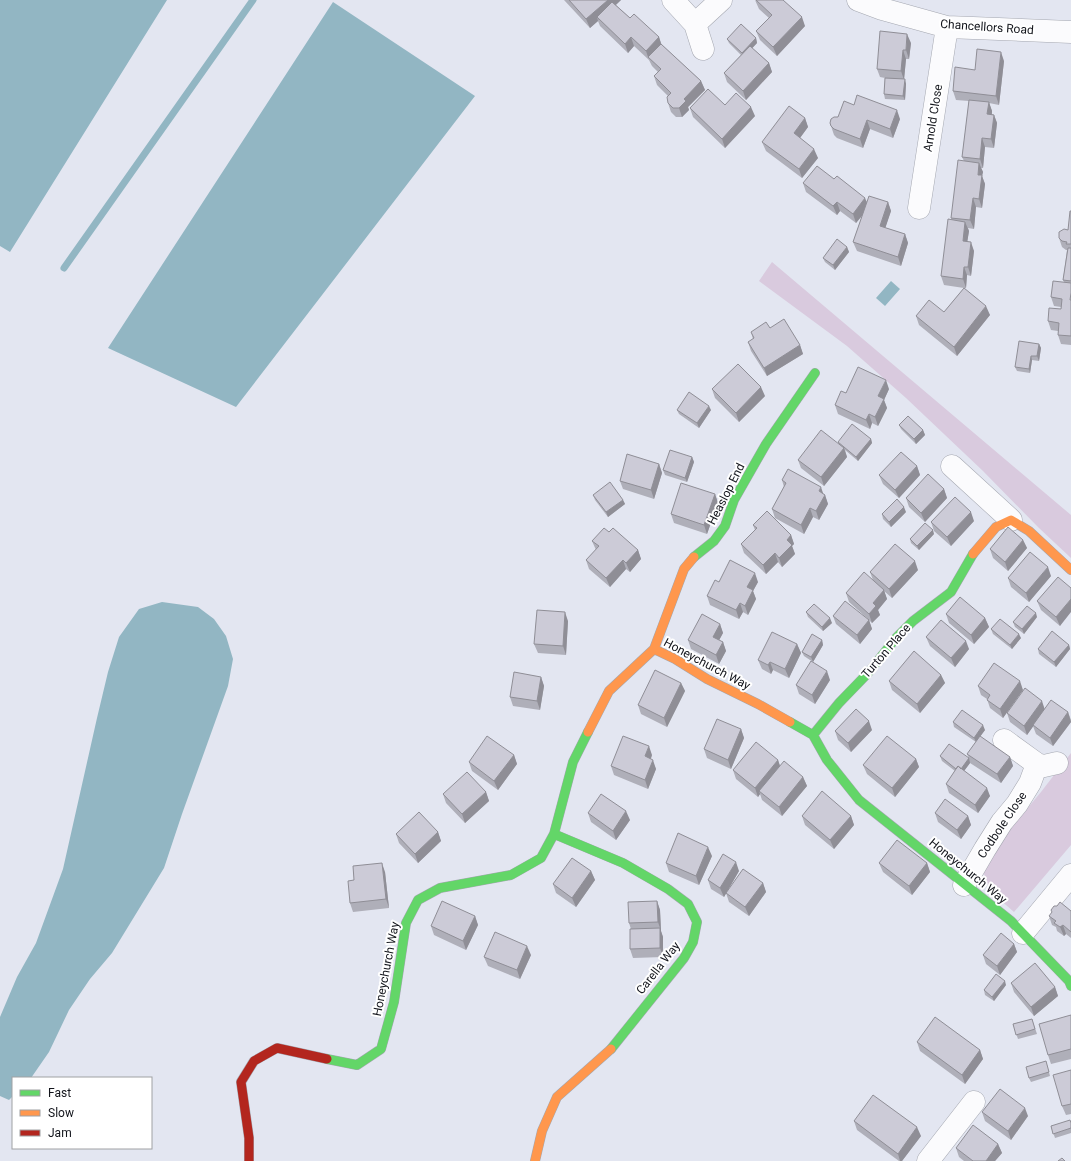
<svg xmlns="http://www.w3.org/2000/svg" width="1071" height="1161" viewBox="0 0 1071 1161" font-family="Roboto,sans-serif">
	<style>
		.green { fill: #d9cade }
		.water { fill: #92b6c3 }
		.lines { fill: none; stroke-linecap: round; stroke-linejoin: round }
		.stream { stroke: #92b6c3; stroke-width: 7 }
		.street-casing { stroke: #a4a7b0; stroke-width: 23 }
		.fast-casing { stroke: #a4a7b0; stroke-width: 10 }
		.slow-casing { stroke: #a4a7b0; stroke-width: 10 }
		.jam-casing { stroke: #a4a7b0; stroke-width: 10 }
		.street { stroke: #fbfbfd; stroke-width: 22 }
		.fast { stroke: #63d668; stroke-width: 9 }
		.slow { stroke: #ff974d; stroke-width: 9 }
		.jam { stroke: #b3261e; stroke-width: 9 }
		.wall { fill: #afafb9 }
		.shaded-wall { fill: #8f8e96 }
		.building { fill: #cccbd7; stroke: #8f8e96 }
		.labels { text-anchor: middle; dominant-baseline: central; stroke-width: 4; stroke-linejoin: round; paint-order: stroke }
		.street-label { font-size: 12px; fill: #12141b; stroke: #fff }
	</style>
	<rect width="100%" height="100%" fill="#e3e6f1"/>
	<path class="green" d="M772,262L1071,515V558L1039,528L983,471L906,398L847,346L759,281Z
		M1071,753V845L1014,912L990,891L983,871L992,851L1041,792Z"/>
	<path class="water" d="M0,0H167L10,252L0,246Z
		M333,2L475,96L236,407L108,348Z
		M891,281L900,289L885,306L876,298Z
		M162,602L198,607L214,619L226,636L233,659L228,686L182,814L164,868L112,953L90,979L69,1010L49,1052L31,1078H13V1096L9,1100L0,1096V1017L17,977L36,943L63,869L97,718L108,672L119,637L139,609Z"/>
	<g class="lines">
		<path class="stream" d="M64,268L253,0"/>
		<g class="street-casing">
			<path id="street" d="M673,0L695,24L721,0
				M858,0L882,9L947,27L1071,32
				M695,24L703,49
				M919,208L947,27
				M952,466L1011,520
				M1037,764L1044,766L1057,763
				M964,885L985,849L1002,822L1017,804L1030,783L1037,764L1004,740
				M1023,933L1071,875
				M928,1161L974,1102"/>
		</g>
		<g class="fast-casing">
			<path id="fast" d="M694,557L714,541L725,526L734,500L766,444L815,373
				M790,722L813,735L827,760L859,800L1011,921L1069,981L1071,986
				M813,735L839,703L868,673L896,638L913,621L951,592L973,554
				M554,834L623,863L668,889L688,904L697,922L693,942L684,958L611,1049
				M327,1059L357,1065L381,1049L394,1002L406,923L418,900L440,888L511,875L541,858L554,834L573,762L588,732"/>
		</g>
		<g class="slow-casing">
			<path id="slow" d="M973,554L996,527L1011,520L1029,531L1071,570
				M654,649L675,659L707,679L758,704L790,722
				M588,732L609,691L654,649L684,569L694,557
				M535,1161L542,1131L557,1097L611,1049"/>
		</g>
		<g class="jam-casing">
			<path id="jam" d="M249,1161V1138L241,1082L254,1061L277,1048L327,1059"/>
		</g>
		<use href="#street" class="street"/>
		<use href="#fast" class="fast"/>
		<use href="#slow" class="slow"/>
		<use href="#jam" class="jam"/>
	</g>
	<path class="wall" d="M564,0H621L616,5L630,18L659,37L661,44L701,81L705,90L688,107L689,110L682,117H676L671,112L668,103V96L657,85L654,76L658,72L652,66L649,60L634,46L628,53L600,26L598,21L590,28Z
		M755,0L805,26L777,56L760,40L756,31L769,18L759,9Z
		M756,38L757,43L752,48L769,63L772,72L746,100L727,82L724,73L741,55L729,43L727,39Z
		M911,43L909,59H906L904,79L906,84L905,100L885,99L884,94L885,78L880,77L877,69Z
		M1004,61L999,105L989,103L992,111V114L994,115L997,123L994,148L985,147L983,168H981L983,172L982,176L985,184L982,208L976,207L974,229L968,228L969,231L967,242L974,251L971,276L967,275L966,288H964L990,315L957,356L919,325L916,316L944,312L964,288L944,285L941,276L952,220L951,218L964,161L962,157L969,101L956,100L953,91L975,70Z
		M725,105L755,116L725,148L693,117L690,108Z
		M854,105L900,119L893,138L870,129L863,148L837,138L834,135L830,123Z
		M805,118L808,127L800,138L818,158L802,178L766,151L762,142Z
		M834,179L867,202H888L891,211L885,228L905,234L908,243L901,266L857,251L853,242L862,216L856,223L840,211L837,215L806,192L803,183Z
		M1071,211V345L1061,344L1058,335V331L1051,330L1048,321L1061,309V307L1054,306L1051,297L1064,282L1063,280L1067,250H1066L1062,247L1059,238L1068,230Z
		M847,247L849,252L835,270L825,262L823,258Z
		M770,328L800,345L803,354L767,376L751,351L748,342L753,339L751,332Z
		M1039,344L1041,348L1039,361L1032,360L1030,373L1017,371L1015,367Z
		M712,389L765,396L739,422L715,398Z
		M889,389L884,400L887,408L878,426L872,423L870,429L838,414L835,405L846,393Z
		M677,410H711L699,428L679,414Z
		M899,425L923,430L925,435L916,444L901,429Z
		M871,439L872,443L858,461L845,450L847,457L824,486L801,468L798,460L839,444L838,442Z
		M692,457L694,462L687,482L665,475L663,470Z
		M659,464L662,473L654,499L623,489L620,481Z
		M917,466L920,475L899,498L883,484L879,475Z
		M782,480L825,495L828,504L819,520L813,517L804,534L775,518L772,509L784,487Z
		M944,489L947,498L925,522L909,507L906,498Z
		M715,494L718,503L707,534L674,523L671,514Z
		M593,495L623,500L625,504L608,517L595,500Z
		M906,512L891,527L883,519L882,514Z
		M974,521L951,546L934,531L931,522Z
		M753,525L791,535L794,544L792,546L795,554L782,567L778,562L766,574L744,553L741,544L755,530Z
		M609,532L638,550L641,559L630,572L626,569L610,587L589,569L586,560L596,550L592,541Z
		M934,534L919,550L911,543L910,539Z
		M1023,540L1027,548L1008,571L993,558L990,549Z
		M918,570L892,598L884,591L887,599L878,610L880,615L872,623L869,620L872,629L860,644L836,624L833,616L868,619L849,602L846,593L873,580L870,572Z
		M1051,576L1029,602L1011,587L1008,578Z
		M719,582H758L753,591L756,599L748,615L743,612L739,619L710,605L707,596Z
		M1071,588L1060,626L1041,610L1037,601Z
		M806,612L832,623L823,631L808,617Z
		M946,614L985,618L989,627L974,644L949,623Z
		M1037,617L1024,634L1015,627L1013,622Z
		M568,621L566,655L538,653L534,644Z
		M720,624L723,633L719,640L723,642L726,651L719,664L691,649L688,640Z
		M991,629L1021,638L1012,649L993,634Z
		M926,637L969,649L955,667L930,646Z
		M822,640L823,645L813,662L804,656L802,652Z
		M797,644L801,653L789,678L773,670L771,674L762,669L758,660Z
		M1069,645L1070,649L1056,667L1039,654L1038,649Z
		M941,675L945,683L920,713L892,690L889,681Z
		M541,677L544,686L540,710L513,706L510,697Z
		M830,680L815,704L799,694L796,685Z
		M681,683L685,691L667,727L641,714L638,705Z
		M978,686L1023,690L1003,718L990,708L987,699L981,695Z
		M1045,709L1068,712L1071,720V722L1053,746L1036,734L1033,726L1027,735L1010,722L1007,713Z
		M953,722L985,730L976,742L954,727Z
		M741,729L744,738L731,769L707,758L704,749Z
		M872,730L851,752L838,740L835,731Z
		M967,754L1010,757L1013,766L1001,783L970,763L964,771L990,796L978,813L949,793L946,784L955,771L942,761L940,756L969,758Z
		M514,755L517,764L498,790L472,771L469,762Z
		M652,755L651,759L656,769L648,789L614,775L611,766Z
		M916,759L919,767L895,797L867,774L863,765Z
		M778,760L780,766L803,777L807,786L782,816L762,800L760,794L758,797L736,779L733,770Z
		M486,792L489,801L465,823L446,803L443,794Z
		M588,813L630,820L616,840L591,822Z
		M935,813L968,816L971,825L961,839L938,822Z
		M802,816H851L854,825L834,849L805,825Z
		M438,832L441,841L418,863L399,843L396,834Z
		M712,856L699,885L669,872L666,863Z
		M879,863H927L930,872L912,895L883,872Z
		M591,871L595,880L576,907L556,893L553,884Z
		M739,871L724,897L711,889L708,880Z
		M385,872L389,908L353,912L350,903L354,880Z
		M763,883L766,892L749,916L729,902L726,893Z
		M657,901L660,910L661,931L663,937V957L633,958L630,949L631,929L629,923Z
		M1071,911V938L1066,934L1064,936L1057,931L1056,927L1052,925L1049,916Z
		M475,916L478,925L466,950L434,935L431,926Z
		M1014,944L1017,952L1000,975L986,964L983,955Z
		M531,955L520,979L488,966L484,957Z
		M1011,983L1055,987L1058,996L1034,1016L1014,992Z
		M1006,985L994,1001L985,995L984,990Z
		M1071,1015V1059L1051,1064L1048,1055Z
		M1032,1019L1037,1034L1018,1039L1013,1024Z
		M917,1042L980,1050L983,1059L965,1084L920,1051Z
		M1046,1061L1050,1076L1031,1082L1029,1078Z
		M1071,1070V1114L1066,1115L1062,1106Z
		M982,1112L1028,1116L1011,1140L985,1121Z
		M854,1121L921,1136L902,1161H899L857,1130Z
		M1071,1123V1133L1055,1138L1051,1126Z
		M998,1144L1002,1153L995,1161H964L959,1157L956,1148Z"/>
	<path class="shaded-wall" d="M608,0H621L599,20L597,17L598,21L590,28L586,19Z
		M802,17L805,26L777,56L773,47Z
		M907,34L911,43L909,59L906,50Z
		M631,37L634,46L628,53L625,44Z
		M659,37L662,46L648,57L649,60L646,51Z
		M756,38L757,43L744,57L742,53Z
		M903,50L906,59L904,80L901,71Z
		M1001,52L1004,61L999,105L996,96Z
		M769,63L772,72L746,100L743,91Z
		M905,79L906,84L905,100L903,96Z
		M701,81L705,90L688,107L689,110L682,117L679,108L684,99Z
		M989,102L992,111L991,123L987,114Z
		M751,107L755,116L725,148L722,139Z
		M897,110L900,119L893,138L890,129Z
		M994,115L997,123L994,148L991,139Z
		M805,118L808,127L797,142L794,133Z
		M867,120L870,129L863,148L860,139Z
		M982,138L985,147L983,168L980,159Z
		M814,149L818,158L802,178L799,169Z
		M979,163L983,172L982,176L985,184L982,208L979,199L978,175Z
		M865,198L869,207L856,223L853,214Z
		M973,198L976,207L974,229L970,220Z
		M837,202L840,211L837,215L833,206Z
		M888,202L891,211L883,235L880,226Z
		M965,222L969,231L966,250L963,241Z
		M905,234L908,243L901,266L898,257Z
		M971,242L974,251L971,276L968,267Z
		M847,247L849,252L835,270L833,265Z
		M964,267L967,275L966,288L963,279Z
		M986,306L990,315L957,356L954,347Z
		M1039,344L1041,348L1039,361L1037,356Z
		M800,345L803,354L767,376L764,368Z
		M1031,356L1032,360L1030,373L1029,369Z
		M886,380L889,389L884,400L887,408L878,426L875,417L878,396Z
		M761,387L765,396L739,422L736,413Z
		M709,406L711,410L699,428L697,423Z
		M869,414L872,423L870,429L866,420Z
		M923,430L925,435L916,444L914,439Z
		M871,439L872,443L858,461L856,457Z
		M844,448L847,457L824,486L821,477Z
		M692,457L694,462L687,482L685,478Z
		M659,464L662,473L654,499L651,490Z
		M917,466L920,475L899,498L895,490Z
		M821,487L824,496L819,491Z
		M944,489L947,498L925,522L921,513Z
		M715,494L718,503L707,534L704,525Z
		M825,495L828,504L819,520L816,511Z
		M623,500L625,504L608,517L606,512Z
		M904,507L906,512L891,527L889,522Z
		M810,508L813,517L804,534L801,525Z
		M971,512L974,521L951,546L947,537Z
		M933,530L934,534L919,550L917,546Z
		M791,535L794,544L792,546L795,554L782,567L779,558L787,540Z
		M1023,540L1027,548L1008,571L1005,562Z
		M638,550L641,559L630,572L626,563Z
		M775,553L778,562L766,574L763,565Z
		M623,560L626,569L610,587L606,578Z
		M915,561L918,570L892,598L889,589Z
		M1048,567L1051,576L1029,602L1026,593Z
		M755,573L758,582L753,591L756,599L748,615L745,606L747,587Z
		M884,590L887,599L878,610L880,615L872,623L869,614L873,603Z
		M1071,599V612L1060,626L1056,617Z
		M740,603L743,612L739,619L736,610Z
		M565,612L568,621L566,655L563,646Z
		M1036,613L1037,617L1024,634L1022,629Z
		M830,618L832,623L823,631L822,627Z
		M985,618L989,627L974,644L971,635Z
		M869,620L872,629L860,644L857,635Z
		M720,624L723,633L716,646L713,637Z
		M1019,634L1021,638L1012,649L1010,645Z
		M822,640L823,645L813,662L811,657Z
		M966,641L969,649L955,667L951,658Z
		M723,642L726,651L719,664L716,655Z
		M797,644L801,653L789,678L785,669Z
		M1069,645L1070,649L1056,667L1054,662Z
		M770,662L773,670L771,674L768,665Z
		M827,671L830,680L815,704L812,695Z
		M941,675L945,683L920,713L917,704Z
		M541,677L544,686L540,710L537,701Z
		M1020,681L1023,690L1003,718L1000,709Z
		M681,683L685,691L667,727L664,718Z
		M1042,701L1045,710L1027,735L1024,726Z
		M1068,712L1071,722L1053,746L1050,738Z
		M869,721L872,730L851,752L848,743Z
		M983,725L985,730L976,742L974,738Z
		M741,729L744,738L731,769L728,760Z
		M649,746L652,755L648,765L645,756Z
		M514,755L517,764L498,790L494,781Z
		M1010,757L1013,766L1001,783L997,774Z
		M969,758L970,763L961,775L959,771Z
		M916,759L919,767L895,797L892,788Z
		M653,760L656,769L648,789L645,780Z
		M778,760L781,769L759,791L760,794L758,797L755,788Z
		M803,777L807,786L782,816L779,807Z
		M987,788L990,796L978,813L975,805Z
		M486,792L489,801L465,823L462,814Z
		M626,811L630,820L616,840L613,831Z
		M851,816L854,825L834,849L830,840Z
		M968,816L971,825L961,839L957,830Z
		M438,832L441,841L418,863L415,854Z
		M708,847L712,856L699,885L696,876Z
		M736,862L739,871L724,897L720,888Z
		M382,863L385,872L389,908L386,899Z
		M927,863L930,872L912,895L909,886Z
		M591,871L595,880L576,907L572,898Z
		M763,883L766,892L749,916L745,907Z
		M657,901L660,910L661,931L658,922Z
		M475,916L478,925L466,950L463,941Z
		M1063,925L1066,934L1064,936L1060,927Z
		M660,928L663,937V957L660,948Z
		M1014,944L1017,952L1000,975L997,966Z
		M527,946L531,955L520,979L517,970Z
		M1005,981L1006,985L994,1001L992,997Z
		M1055,987L1058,996L1034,1016L1031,1007Z
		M980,1050L983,1059L965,1084L962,1075Z
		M1025,1108L1028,1116L1011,1140L1008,1131Z
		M917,1127L921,1136L902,1161H900L898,1154Z
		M998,1144L1002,1153L995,1161H986Z"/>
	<path class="building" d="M569,0H608L586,19Z
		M756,0H783L802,17L773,47L756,31L772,15Z
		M612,2L630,18L634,14L659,37L646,51L631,37L625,44L597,17Z
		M741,24L756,38L742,53L727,39Z
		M880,31L907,34L906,50H903L901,71L877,69Z
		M661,44L701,81L684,99L686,101L679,108H673L668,103L667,97L671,93L654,76L661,69L648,57Z
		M750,46L769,63L743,91L724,73Z
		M977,49L1001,52L996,96L953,91L955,67L975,70Z
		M885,78L905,79L903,96L884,94Z
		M708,89L725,105L736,93L751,107L722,139L690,108Z
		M857,95L897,110L890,129L867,120L860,139L834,129L831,126L830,123L831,119L834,117H838L844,101L854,105Z
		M969,100L989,102L987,114L994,115L991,139L982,138L980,159L962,157Z
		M789,106L805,118L794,133L814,149L799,169L762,142Z
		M958,160L979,163L978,175H982L979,199L973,198L970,220L951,218Z
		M817,166L834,179L837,176L865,198L853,214L837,202L833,206L803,183Z
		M869,196L888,202L880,226L905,234L898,257L853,242Z
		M1070,211H1071V244H1066L1067,242L1062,241L1059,238V232L1064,229L1068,230Z
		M948,219L965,222L963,241L971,242L968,267H964L963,279L941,276Z
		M837,239L847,247L833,265L823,258Z
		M1068,248H1071V281L1063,280Z
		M1053,281L1071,283V293L1070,300H1071V336L1058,335L1059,323L1048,321L1049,308L1061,309L1062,299L1051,297Z
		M964,288L986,306L954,347L916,316L929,300L944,312Z
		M784,319L800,345L764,368L748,342L754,338L751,332L766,322L770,328Z
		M1019,341L1039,344L1037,356H1031L1029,369L1015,367Z
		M738,364L761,387L736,413L712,389Z
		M858,367L886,380L878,396L884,399L875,417L869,414L866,420L835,405L841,391L846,393Z
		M689,392L709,406L697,423L677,410Z
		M908,416L923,430L914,439L899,425Z
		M852,424L871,439L856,457L838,442Z
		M821,430L844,448L821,477L798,460Z
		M670,450L692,457L685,478L663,470Z
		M901,452L917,466L895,490L879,475Z
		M627,454L659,464L651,490L620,481Z
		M788,469L821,487L819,491L825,495L816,511L810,508L801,525L772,509L786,483L782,480Z
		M928,474L944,489L921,513L906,498Z
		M610,482L623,500L606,512L593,495Z
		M681,483L715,494L704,525L671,514Z
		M955,497L971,512L947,537L931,522Z
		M897,499L904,507L889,522L882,514Z
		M767,511L791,535L787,540L792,545L779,558L775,553L763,565L741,544L757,528L753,525Z
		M925,523L933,530L917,546L910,539Z
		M1008,527L1023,540L1005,562L990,549Z
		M604,528L609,532L613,528L638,550L626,563L623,560L606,578L586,560L599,546L592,541Z
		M895,544L915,561L889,589L870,572Z
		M1030,552L1048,567L1026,593L1008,578Z
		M730,560L755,573L747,587L753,590L745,606L740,603L736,610L707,596L715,580L719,582Z
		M864,572L884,590L873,603L876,606L869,614L846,593Z
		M1058,577L1071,588V599L1056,617L1037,601Z
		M960,597L985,618L971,635L946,614Z
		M845,601L869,620L857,635L833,616Z
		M814,604L830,618L822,627L806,612Z
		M1027,606L1036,613L1022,629L1013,622Z
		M537,610L565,612L563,646L534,644Z
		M702,614L720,624L713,637L723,642L716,655L688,640Z
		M1000,619L1019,634L1010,645L991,629Z
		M941,620L966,641L951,658L926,637Z
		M1052,631L1069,645L1054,662L1038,649Z
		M772,632L797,644L785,669L770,662L768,665L758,660Z
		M812,634L822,640L811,657L802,652Z
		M914,651L941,675L917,704L889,681Z
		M811,661L827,671L812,695L796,685Z
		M994,663L1020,681L1000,709L987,700L990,695L978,686Z
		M655,670L681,683L664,718L638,705Z
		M514,672L541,677L537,701L510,697Z
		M1025,688L1042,701L1024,726L1007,713Z
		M1051,700L1068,712L1050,738L1033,725Z
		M856,709L869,721L848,743L835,731Z
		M962,710L983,725L974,738L953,722Z
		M717,719L741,729L728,760L704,749Z
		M487,736L514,755L494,781L469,762Z
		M623,736L649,746L645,756L653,760L645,780L611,766Z
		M887,736L916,759L892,788L863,765Z
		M980,736L1010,757L997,774L967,754Z
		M756,742L778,760L755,788L733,770Z
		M949,744L969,758L961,769L958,766L956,769L940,756Z
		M784,761L803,777L779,807L759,791Z
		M958,766L987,788L975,805L946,784Z
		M467,772L486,792L462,814L443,794Z
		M822,791L851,816L830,840L802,816Z
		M601,794L626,811L613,831L588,813Z
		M945,799L968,816L957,830L935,813Z
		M419,812L438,832L415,854L396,834Z
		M678,833L708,847L696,876L666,863Z
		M897,840L927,863L909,886L879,863Z
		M723,854L736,862L720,888L708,880Z
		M572,858L591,871L572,898L553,884Z
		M382,863L386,899L350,903L348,881L354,880L353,866Z
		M743,869L763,883L745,907L726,893Z
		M442,901L475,916L463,941L431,926Z
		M657,901L658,922L629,923L628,902Z
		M1060,902L1071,911V932L1063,925L1060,927L1054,923L1056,921L1049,916L1052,912L1051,910L1054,906H1057Z
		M660,928V948L630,949V929Z
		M495,932L527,946L517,970L484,957Z
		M1001,933L1014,944L997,966L983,955Z
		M1035,963L1055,987L1031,1007L1011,983Z
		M996,974L1005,981L992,997L984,990Z
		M1071,1015V1049L1048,1055L1039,1024Z
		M935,1017L980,1050L962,1075L917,1042Z
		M1032,1019L1035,1029L1016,1035L1013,1024Z
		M1046,1061L1049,1072L1029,1078L1026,1067Z
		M1071,1070V1104L1062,1106L1053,1075Z
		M1000,1089L1025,1108L1008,1131L982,1112Z
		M873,1095L917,1127L898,1154L854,1121Z
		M1070,1120L1071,1123V1128L1053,1134L1051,1126Z
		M973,1125L998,1144L986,1161H973L956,1148Z
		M1062,1158L1065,1161H1058Z"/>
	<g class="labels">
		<g class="street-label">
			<text transform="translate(987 27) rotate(4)">Chancellors Road</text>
			<text transform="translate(933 118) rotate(-81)">Arnold Close</text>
			<text transform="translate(726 494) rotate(-63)">Heaslop End</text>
			<text transform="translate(886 651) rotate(-49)">Turton Place</text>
			<text transform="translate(707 664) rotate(28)">Honeychurch Way</text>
			<text transform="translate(1002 825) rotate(-56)">Codbole Close</text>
			<text transform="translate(968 871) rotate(39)">Honeychurch Way</text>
			<text transform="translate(658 968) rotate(-52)">Carella Way</text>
			<text transform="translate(386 969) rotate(-79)">Honeychurch Way</text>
		</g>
	</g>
	<rect x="12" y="1077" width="140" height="72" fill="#ffffff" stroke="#a0a1a4"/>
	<rect x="20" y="1090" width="20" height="6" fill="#63d668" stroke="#a0a1a4"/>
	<text x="48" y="1097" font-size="12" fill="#12141b">Fast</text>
	<rect x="20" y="1110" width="20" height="6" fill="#ff974d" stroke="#a0a1a4"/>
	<text x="48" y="1117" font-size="12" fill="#12141b">Slow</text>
	<rect x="20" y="1130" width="20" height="6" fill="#b3261e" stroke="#a0a1a4"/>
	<text x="48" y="1137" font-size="12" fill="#12141b">Jam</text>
</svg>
